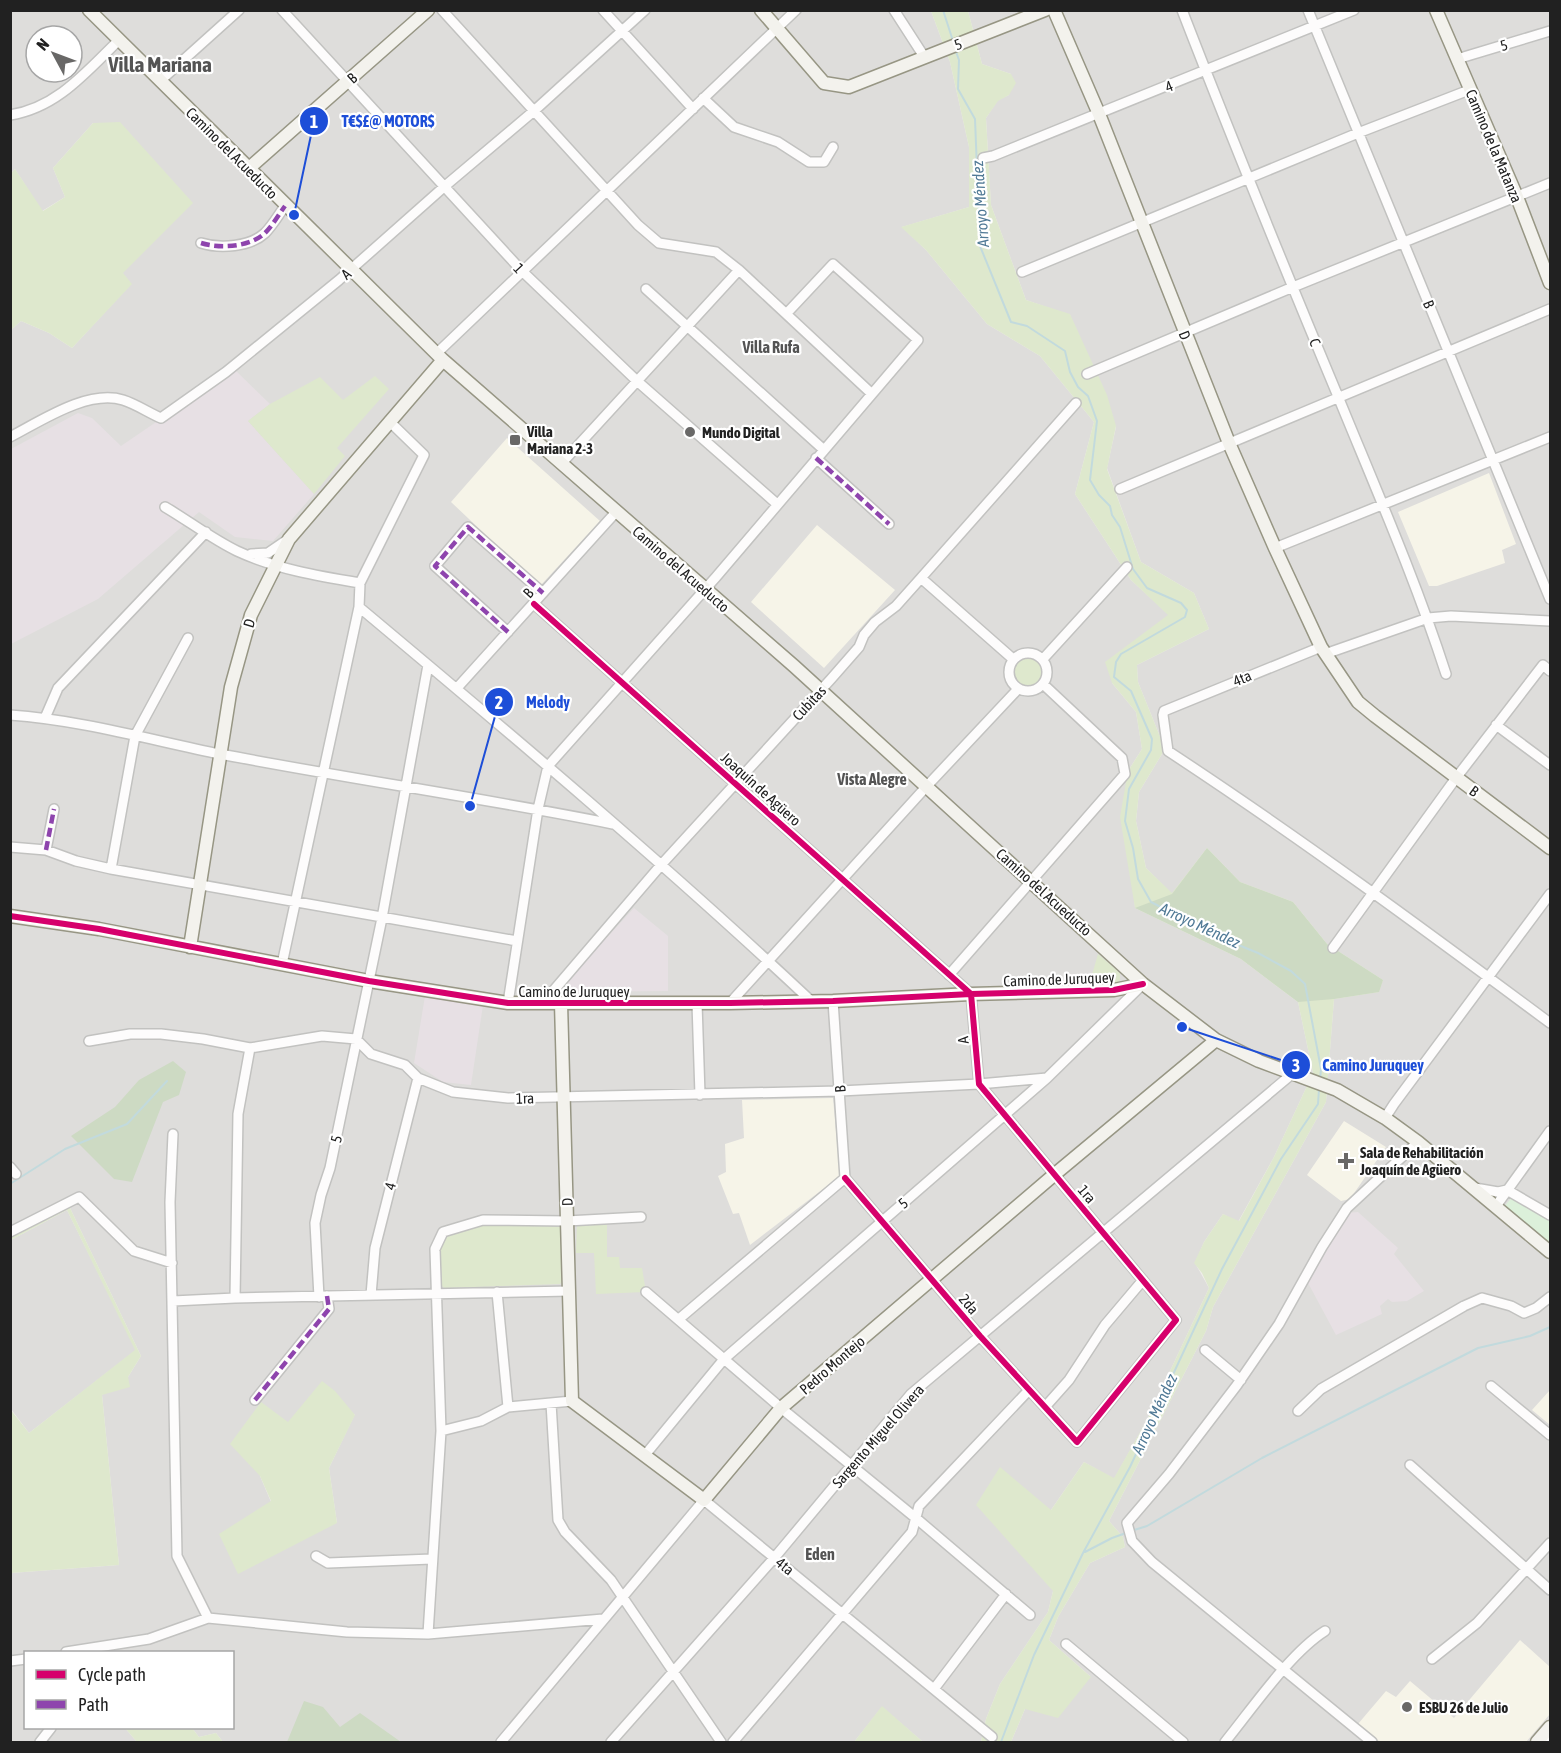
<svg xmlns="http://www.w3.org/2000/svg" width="1561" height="1753" viewBox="0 0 1561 1753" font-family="'Asap Condensed',sans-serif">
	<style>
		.residential { fill: #dedddb; fill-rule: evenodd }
		.industrial { fill: #e7e0e4 }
		.education { fill: #f6f4e8 }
		.grass { fill: #dee8cd }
		.forest { fill: #cddac3 }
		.park { fill: #dcf0da }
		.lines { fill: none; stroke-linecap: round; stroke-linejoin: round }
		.stream { stroke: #c2dadd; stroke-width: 2 }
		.street-casing { stroke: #c2c2c0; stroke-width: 12 }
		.secondary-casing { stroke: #979684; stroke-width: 15 }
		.street { stroke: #fdfcfc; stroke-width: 9 }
		.secondary { stroke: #f3f2ed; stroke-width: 12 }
		.quiet { stroke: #8e44ad; stroke-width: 4.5; stroke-dasharray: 9 4.5; stroke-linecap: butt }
		.cycleway-casing { stroke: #fff; stroke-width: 10 }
		.cycleway { stroke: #d6006c; stroke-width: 6 }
		.poi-dot { fill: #696867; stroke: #fff; stroke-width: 2 }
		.labels { text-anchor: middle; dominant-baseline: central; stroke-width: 4.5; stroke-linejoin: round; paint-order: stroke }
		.street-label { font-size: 15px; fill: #212121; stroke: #fff }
		.poi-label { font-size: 15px; font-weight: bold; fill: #212121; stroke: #fff; text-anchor: start }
		.water-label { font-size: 16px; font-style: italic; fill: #517a96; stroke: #fff }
		.neighbourhood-label { font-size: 16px; font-weight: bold; fill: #545454; stroke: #fff }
		.district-label { font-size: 21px; font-weight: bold; fill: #545454; stroke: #fff }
		.leader { fill: none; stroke: #1d4ed8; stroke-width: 2 }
		.callout-dot { fill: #1d4ed8; stroke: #fff; stroke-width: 2 }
		.mark-label { font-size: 18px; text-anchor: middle; font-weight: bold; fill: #fff }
		.callout-label { font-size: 16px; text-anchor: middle; font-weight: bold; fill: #1d4ed8; stroke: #fff; stroke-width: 4.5; stroke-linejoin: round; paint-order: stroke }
	</style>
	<rect width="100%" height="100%" fill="#efedea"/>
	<path class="residential" d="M11,11H931L950,62L969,147V207L902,227L926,250L987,324L1040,356L1094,422L1075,494L1131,580L1169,615L1112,683L1136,712L1142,749L1128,771L1135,908L1241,959L1298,1002L1313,1073L1274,1157L1238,1222L1223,1214L1204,1242L1195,1263L1209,1288L1147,1420L1114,1479L1084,1462L1051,1510L1053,1591L1048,1612L1000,1684L986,1719L981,1742H923L882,1707L854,1742H223L216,1733L199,1737L192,1728H232V1652H26V1728H125L137,1742H11V1573L119,1565L102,1395L128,1377L141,1356L70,1208L11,1235V330L21,321L49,333L72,348L131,284L122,273L93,123L53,168L65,197L42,211L15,169L11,173ZM36,36H72V72H36ZM355,1414L329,1468L337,1523L271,1502L260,1476Z
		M968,11H1550V1742H1011L1025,1709L1090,1676L1049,1640L1058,1617L1090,1563L1125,1547L1123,1537L1109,1521L1206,1331L1213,1307L1326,1102L1334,999L1378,992L1383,980L1327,944L1293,902L1240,882L1207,848L1172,894L1146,868L1136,821L1139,792L1165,749L1138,682L1137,665L1209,629L1194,593L1141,562L1107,468L1116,427L1070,315L1026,300L991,205L986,118L998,100L1009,95L1011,74L982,64Z
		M67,1210L136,1350L29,1433L11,1409V1240Z"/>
	<path class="industrial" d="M234,369L270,404L248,421L314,494L273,541L235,537L199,512L98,599L11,644V449L78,413L92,418L121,446Z
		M634,908L668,936V991L565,992V983Z
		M425,996L483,1005L471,1085L443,1082L414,1063Z
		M1358,1212L1398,1248L1394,1254L1424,1291L1407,1301L1392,1302L1388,1299L1380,1306L1382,1314L1336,1335L1307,1281L1347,1213Z"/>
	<path class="education" d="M507,438L600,521L540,586L451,502Z
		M1489,473L1516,544L1502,550L1505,563L1437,586H1429L1398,512Z
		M817,525L895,590L824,668L751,602Z
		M833,1098L840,1176L750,1245L739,1213L733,1214L718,1176L726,1172L725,1144L744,1138L742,1100Z
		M1344,1121L1386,1147L1350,1199L1341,1201L1307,1175Z
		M1550,1390V1425L1532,1410Z
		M1520,1640L1550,1667V1714L1526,1742H1380L1358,1724L1386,1691L1396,1697L1410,1681L1454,1718Z"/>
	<path class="grass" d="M931,11H968L982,64L1011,74L1016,83L1009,95L998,101L986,118L991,205L1026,300L1070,314L1107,395L1116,426L1107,469L1141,562L1194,593L1209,629L1137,665L1138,682L1165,749L1139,792L1136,821L1146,868L1172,893L1207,848L1240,882L1293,902L1327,944L1383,980L1379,992L1334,999L1326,1102L1213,1307L1206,1331L1109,1521L1123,1537L1125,1547L1090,1563L1058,1617L1049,1640L1091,1677L1058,1718L1025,1709L1011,1742H981L986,1719L1000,1684L1048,1612L1053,1591L976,1505L1000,1467L1051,1510L1084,1462L1114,1478L1147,1420L1209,1288L1202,1273L1194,1263L1204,1242L1223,1214L1239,1221L1274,1157L1313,1073L1298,1002L1241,959L1135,908L1120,817L1128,771L1142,749L1136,712L1112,683L1105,662L1168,615L1131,580L1075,494L1094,422L1040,356L987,324L926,250L901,227L969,207V147L950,62Z
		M120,122L193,203L123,273L132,284L72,348L49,333L21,321L11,330V173L15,169L43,211L65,197L53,168L93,123Z
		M375,376L389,389L337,448L345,456L314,494L248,421L270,404L320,377L343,400Z
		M1014 672a15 15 0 1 1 30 0a15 15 0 1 1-30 0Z
		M1098,954L1120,973V980L1116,984L1089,985Z
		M65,1207L70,1208L141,1356L128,1377L130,1387L102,1395L119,1565L11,1573L10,1409L29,1433L135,1350L67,1210L11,1240V1235Z
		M485,1224L559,1226L560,1228L563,1280L560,1284L444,1288L442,1286L440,1245L444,1237Z
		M577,1224H607V1257H619L620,1268H642L646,1292L596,1294L594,1253H576Z
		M322,1381L335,1391L355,1415L329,1468L337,1523L238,1574L219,1534L271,1501L260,1476L230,1444L261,1402L288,1422Z
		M882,1706L923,1742H854Z
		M125,1728H192L199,1737L216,1733L223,1742H137Z"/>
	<path class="forest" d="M1207,848L1240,882L1293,902L1327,944L1383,980L1379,992L1334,999L1298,1002L1241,959L1135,908L1172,894Z
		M173,1061L186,1072L179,1095L163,1102L132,1182L114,1179L71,1136L115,1107L139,1080Z
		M304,1701L323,1707L340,1727L360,1713L401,1742H287Z"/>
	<path class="park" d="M1512,1197L1550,1220V1247L1504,1207Z"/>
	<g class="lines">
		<path class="stream" d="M943,10L953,41
			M955,49L959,60L958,89L975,119L980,246L1011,322L1027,326L1065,351L1070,372L1078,387L1088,396L1097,421L1090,480L1099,495L1110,506L1112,515L1120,527L1133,569L1147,588L1181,603L1187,610L1185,617L1121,654L1116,662L1114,677L1131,691L1152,739L1151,750L1129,789L1125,821L1133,848L1138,879L1151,902L1214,935L1258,953L1291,971L1305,984L1321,1069L1320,1080
			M10,1184L65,1149L127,1124L167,1081
			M1131,1531L1147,1526L1262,1458L1478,1348L1530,1336L1550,1327
			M1085,1552L1112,1538L1126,1533
			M1001,1742L1034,1655L1083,1553L1130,1467L1222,1269L1281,1159L1318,1104L1319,1089"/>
		<g class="street-casing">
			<path id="street" d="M282,10L522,271L637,381L777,504
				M442,10L638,225L659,243L716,252L739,270L872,394
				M603,10L693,109
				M894,10L925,58
				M1182,10C1232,139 1284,267 1337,394C1375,487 1415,578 1446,674
				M1308,10L1550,599
				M1457,59L1550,31
				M160,81L239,10
				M703,98L734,127L778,142L809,162H824L833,147
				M10,115C57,108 87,71 119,40
				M983,158L993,156L1354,10
				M201,243C220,249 250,247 265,233C273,225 279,214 285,206
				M1022,272L1358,133L1469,90
				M646,289L824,450
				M436,354L796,10
				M1087,374L1293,287L1550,183
				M10,437C41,421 88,389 123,400C136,404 149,413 161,418L226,372L339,280L445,186L535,110L645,10
				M816,458L889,524
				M561,464L739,270
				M1120,489L1550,309
				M165,507C189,521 212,539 237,551C276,569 318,576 360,583
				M1275,548L1550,437
				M251,554L268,553L287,540
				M921,578L1013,659
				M534,604L971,994L979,1084L1176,1320L1077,1442L980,1336L845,1178
				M359,607C512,735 665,864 810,1000
				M508,632L435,566L468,527L543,593
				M1321,647L1164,711L1163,715L1168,751C1299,837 1425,930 1550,1023
				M1009 672a19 19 0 1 1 38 0a19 19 0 1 1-38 0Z
				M1325,654L1428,618L1451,616L1550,621
				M1043,659L1127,567
				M457,688L616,512
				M10,715C81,720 151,740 220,754C351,779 483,798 613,824
				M45,718L58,688L206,532
				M1496,725L1550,765
				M10,847L46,850L76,861L111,869L517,941
				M46,850L54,809
				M111,869L135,736L188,638
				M1333,948L1456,778L1543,665L1550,671
				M282,964L359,607L360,583L424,455L389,421
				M949,975L1125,774L1122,758L1043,684
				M833,1001L845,1178
				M508,1003L538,809L548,766L716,577L918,340L833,264L787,313
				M697,1003L700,1095
				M730,1003L926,787L1018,689
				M542,1004L661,865L831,679L859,647L864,635L875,622L896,606L921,578L1076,403
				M89,1041L130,1034H161L203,1039L250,1048L322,1036L356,1039L371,1054L405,1065L418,1078L453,1092L508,1098L840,1091L979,1084L1047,1078
				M1385,1118L1394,1104L1550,894
				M173,1134L170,1202L177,1556L208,1618
				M10,1167L16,1174
				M1475,1188L1498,1192L1507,1190L1550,1215
				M1496,1206L1550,1131
				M10,1232L79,1197L134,1251L172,1263
				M497,1292L508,1407
				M646,1292L781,1408L917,1519L1030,1615
				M371,1295L375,1248L418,1078
				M319,1297L315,1223L321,1195L330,1168L382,918L428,665
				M235,1298L238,1114L250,1048
				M173,1301L235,1298L570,1291
				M679,1319L845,1178
				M1205,1350L1241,1380
				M1491,1386L1550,1435
				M255,1400L329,1309L327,1296
				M551,1403L558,1520L565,1532L611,1580L721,1742
				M1045,1407L1069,1380L1105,1325L1143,1280
				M1298,1411L1321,1389L1464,1306L1482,1298L1511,1306L1524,1313L1536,1308L1550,1297
				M441,1431L481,1421L508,1407L572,1401
				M645,1455L724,1359L1047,1078L1143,984
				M1410,1465L1550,1590
				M316,1556L328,1563L432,1559
				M428,1634L441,1431L435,1249L443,1232L483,1220L567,1221L641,1217
				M1066,1644L1183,1742
				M66,1652L149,1639L208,1618L347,1632L428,1634L603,1619
				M1432,1659L1477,1623L1550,1543
				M10,1661L26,1659
				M934,1689L1006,1594
				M1543,1735L1550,1741
				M40,1742L51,1728
				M501,1742L704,1500L992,1737
				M611,1742L775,1557L911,1394L1292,1074
				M733,1742L912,1532L919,1506L1029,1390
				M1225,1742C1252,1709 1290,1653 1325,1631
				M1372,1742L1152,1562L1132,1541L1127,1523L1169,1474L1237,1385L1279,1324L1322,1247L1347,1208L1418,1142"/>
		</g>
		<g class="secondary-casing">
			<path id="secondary" d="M89,10L443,360L794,666L1143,984L1216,1040L1259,1061L1337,1090L1385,1118L1418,1142L1550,1252
				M761,10L824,83L849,87L1045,10
				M1054,10L1099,114L1229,443L1275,548L1321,647L1358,702L1375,716L1550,848
				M1436,10L1517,197L1550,283
				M248,169L428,10
				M10,916L99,929L369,981L508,1003H730L833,1001L971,994L1114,990L1143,984
				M190,947L231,687L251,615L289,539L443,360
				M561,1003L572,1401L704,1500L781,1408L1055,1174L1216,1040
				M1537,1742L1550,1727"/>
		</g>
		<use href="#street" class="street"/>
		<use href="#secondary" class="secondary"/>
		<path class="quiet" d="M201,243C220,249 250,247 265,233C273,225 279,214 285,206
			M816,458L889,524
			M508,632L435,566L468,527L543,593
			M46,850L54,809
			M255,1400L329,1309L327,1296"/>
		<g class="cycleway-casing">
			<path id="cycleway" d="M534,604L971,994L979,1084L1176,1320L1077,1442L980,1336L845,1178
				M10,916L99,929L369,981L508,1003H730L833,1001L971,994L1114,990L1143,984"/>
		</g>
		<use href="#cycleway" class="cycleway"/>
	</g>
	<g class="poi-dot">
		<circle cx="690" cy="432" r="6"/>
		<rect x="509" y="434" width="12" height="12" rx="3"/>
		<path d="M1343 1152h6v6h6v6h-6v6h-6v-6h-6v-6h6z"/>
		<circle cx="1407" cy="1707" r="6"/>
	</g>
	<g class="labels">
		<g class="street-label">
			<text transform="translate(958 44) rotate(-21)">5</text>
			<text transform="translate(1504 45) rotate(-16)">5</text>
			<text transform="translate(352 78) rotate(-42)">B</text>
			<text transform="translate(1169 86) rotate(-22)">4</text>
			<text transform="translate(1494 146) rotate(67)">Camino de la Matanza</text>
			<text transform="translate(232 153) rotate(45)">Camino del Acueducto</text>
			<text transform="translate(519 268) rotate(47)">1</text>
			<text transform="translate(346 274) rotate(-41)">A</text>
			<text transform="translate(1429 304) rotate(68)">B</text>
			<text transform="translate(1185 335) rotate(68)">D</text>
			<text transform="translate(1315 342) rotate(68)">C</text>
			<text transform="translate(681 569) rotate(41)">Camino del Acueducto</text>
			<text transform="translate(528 593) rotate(-48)">B</text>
			<text transform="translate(249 623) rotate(-73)">D</text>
			<text transform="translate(1242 678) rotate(-23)">4ta</text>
			<text transform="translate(809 703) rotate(-47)">Cubitas</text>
			<text transform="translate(761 789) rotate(42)">Joaquín de Agüero</text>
			<text transform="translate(1474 791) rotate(36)">B</text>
			<text transform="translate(1044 892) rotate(42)">Camino del Acueducto</text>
			<text transform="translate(1059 979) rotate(-2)">Camino de Juruquey</text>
			<text x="574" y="991">Camino de Juruquey</text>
			<text transform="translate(963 1040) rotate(-95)">A</text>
			<text transform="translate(840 1089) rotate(-94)">B</text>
			<text transform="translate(525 1098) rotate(-1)">1ra</text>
			<text transform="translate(336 1139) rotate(-78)">5</text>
			<text transform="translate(390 1186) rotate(-76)">4</text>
			<text transform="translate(1087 1194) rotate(50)">1ra</text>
			<text transform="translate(567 1202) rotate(-92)">D</text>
			<text transform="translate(903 1203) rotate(-41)">5</text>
			<text transform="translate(969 1304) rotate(50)">2da</text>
			<text transform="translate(832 1365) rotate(-41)">Pedro Montejo</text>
			<text transform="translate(878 1436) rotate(-49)">Sargento Miguel Olivera</text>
			<text transform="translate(785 1566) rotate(39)">4ta</text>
		</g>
		<g class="poi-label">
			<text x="527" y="431">Villa<tspan x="527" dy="17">Mariana 2-3</tspan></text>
			<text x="702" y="432">Mundo Digital</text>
			<text x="1360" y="1152">Sala de Rehabilitación<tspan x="1360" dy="17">Joaquín de Agüero</tspan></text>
			<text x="1419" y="1707">ESBU 26 de Julio</text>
		</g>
		<g class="water-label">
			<text transform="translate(980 204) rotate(-94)">Arroyo Méndez</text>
			<text transform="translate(1200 925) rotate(25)">Arroyo Méndez</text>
			<text transform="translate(1154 1414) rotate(-65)">Arroyo Méndez</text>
		</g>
		<g class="neighbourhood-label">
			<text x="771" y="347">Villa Rufa</text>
			<text x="872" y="779">Vista Alegre</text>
			<text x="820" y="1554">Eden</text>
		</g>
		<g class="district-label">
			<text x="160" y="64">Villa Mariana</text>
		</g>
	</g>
	<path class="leader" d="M294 215L314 121M470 806L499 702M1182 1027L1296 1065"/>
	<g class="callout-dot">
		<circle cx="294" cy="215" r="6"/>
		<circle cx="470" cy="806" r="6"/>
		<circle cx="1182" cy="1027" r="6"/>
		<circle cx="314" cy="121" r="15"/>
		<circle cx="499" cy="702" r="15"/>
		<circle cx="1296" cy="1065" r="15"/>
	</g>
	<g class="mark-label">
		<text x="314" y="128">1</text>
		<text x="499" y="709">2</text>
		<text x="1296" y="1072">3</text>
	</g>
	<g class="callout-label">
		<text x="388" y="127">T€$£@ MOTOR$</text>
		<text x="548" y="708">Melody</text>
		<text x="1373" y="1071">Camino Juruquey</text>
	</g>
	<rect width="1561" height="1753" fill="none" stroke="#212121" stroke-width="24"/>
	<rect x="24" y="1651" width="210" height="78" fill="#ffffff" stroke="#a6a6a6" stroke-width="1.5"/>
	<rect x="36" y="1670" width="30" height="9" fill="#d6006c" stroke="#a6a6a6" stroke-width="1.5"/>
	<text x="78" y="1681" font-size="18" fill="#212121">Cycle path</text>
	<rect x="36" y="1700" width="30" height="9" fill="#8e44ad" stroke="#a6a6a6" stroke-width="1.5"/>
	<text x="78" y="1711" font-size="18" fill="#212121">Path</text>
	<g transform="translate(54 54) rotate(311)"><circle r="28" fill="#ffffff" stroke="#a6a6a6" stroke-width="1.5"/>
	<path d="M0-4.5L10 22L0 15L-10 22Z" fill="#696867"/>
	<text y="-9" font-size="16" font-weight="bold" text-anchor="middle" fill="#212121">N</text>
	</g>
</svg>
